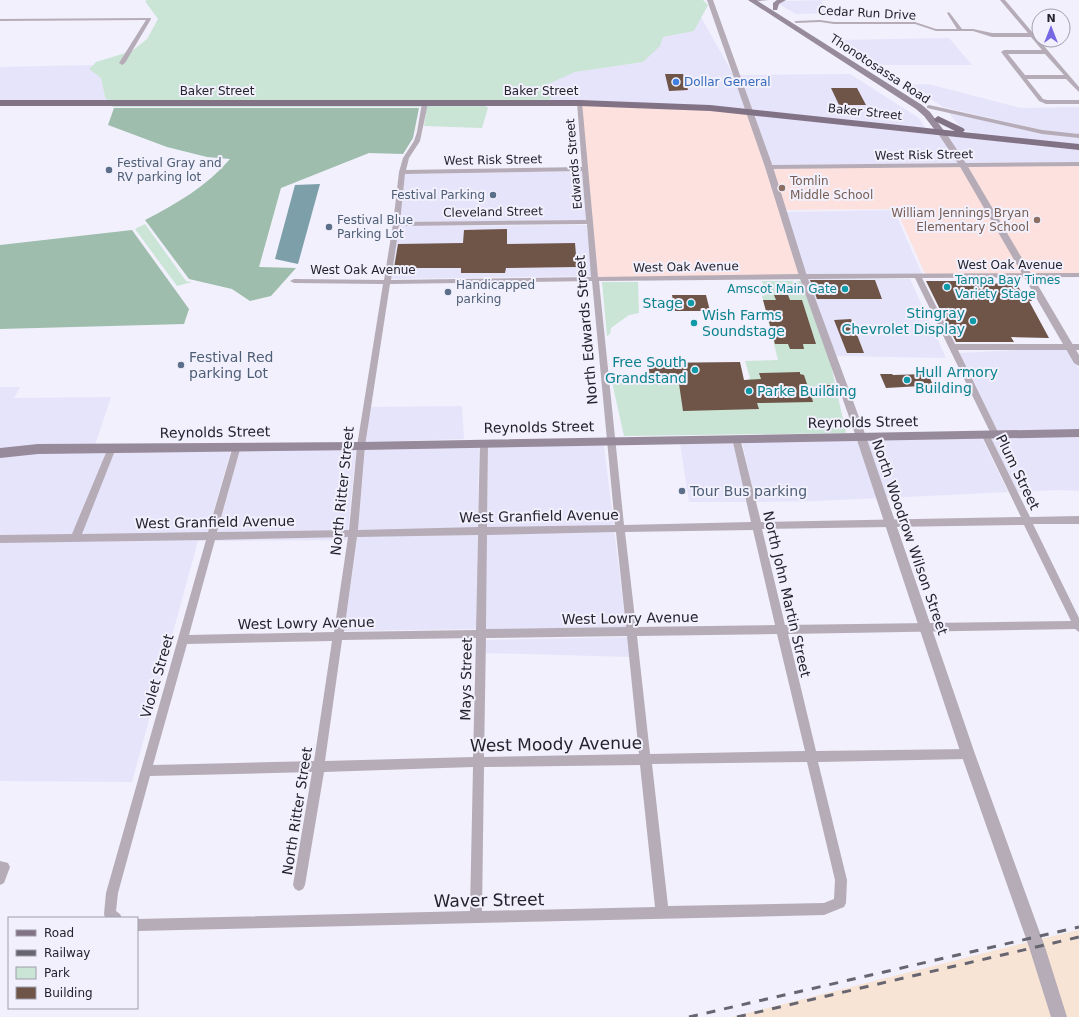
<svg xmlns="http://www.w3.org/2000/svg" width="1079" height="1017" viewBox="0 0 1079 1017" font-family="'DejaVu Sans',sans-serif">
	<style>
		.built { fill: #e6e4fa }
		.industrial { fill: #f8e4d5 }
		.education { fill: #fce1df }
		.green { fill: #cae4d6 }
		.forest { fill: #9ebdac }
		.water { fill: #7c9fa9 }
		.building { fill: #6f5448 }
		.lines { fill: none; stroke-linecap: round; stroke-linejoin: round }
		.minor { fill: #b5acb7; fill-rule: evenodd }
		.tertiary { fill: #b5acb7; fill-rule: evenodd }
		.secondary { fill: #978a9b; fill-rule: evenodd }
		.primary { fill: #827286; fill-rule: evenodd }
		.rail { stroke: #666570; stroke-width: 3; stroke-dasharray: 9 9; stroke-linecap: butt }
		.shop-dot { fill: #3f7fe0; stroke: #f1f0fc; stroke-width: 1.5 }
		.service-dot { fill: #5c6f8a; stroke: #f1f0fc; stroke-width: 1.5 }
		.education-dot { fill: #8d6e63; stroke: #f1f0fc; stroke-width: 1.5 }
		.culture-dot { fill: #0f9aa8; stroke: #f1f0fc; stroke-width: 1.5 }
		.labels { text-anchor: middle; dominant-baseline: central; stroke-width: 4; stroke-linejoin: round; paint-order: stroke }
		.far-street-label { font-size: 12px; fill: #24232e; stroke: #f1f0fc }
		.far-shop-label { font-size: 12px; fill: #366cbe; stroke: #f1f0fc; text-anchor: start }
		.far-service-label { font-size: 12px; fill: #4e5e75; stroke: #f1f0fc; text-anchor: start }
		.far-education-label { font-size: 12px; fill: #785e54; stroke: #f1f0fc; text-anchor: start }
		.far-culture-label { font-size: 12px; fill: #0d838f; stroke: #f1f0fc; text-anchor: start }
		.culture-label { font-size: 14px; fill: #0d838f; stroke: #f1f0fc; text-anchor: end }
		.street-label { font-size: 14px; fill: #24232e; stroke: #f1f0fc }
		.service-label { font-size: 14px; fill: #4e5e75; stroke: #f1f0fc; text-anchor: start }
		.near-street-label { font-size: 17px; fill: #24232e; stroke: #f1f0fc }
	</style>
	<rect width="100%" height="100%" fill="#f1f0fc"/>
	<path class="built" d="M832,0L821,1L832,13L796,14L779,4L785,1Z
		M701,17L733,74L746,110L549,100L538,88L546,84L575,72L643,62L663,37L694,31Z
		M949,38L972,65H878L838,40Z
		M93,65L89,69L101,78L105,97L108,101H0V67Z
		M850,74L919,118L926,129L752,111L739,75Z
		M928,84L1021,108L1079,107V134L1042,130L943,107L909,85Z
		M947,111L1042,133L1079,138V145L977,134L962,129Z
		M753,114L928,132L929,134L940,135L959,163L771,165Z
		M946,136L1079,149V162L965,163Z
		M582,171L586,220L399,222L405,174Z
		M894,210L922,274H806L786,212Z
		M587,225L592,276L390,279L399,226Z
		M808,279H910L946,358L836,356Z
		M1057,348L1068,350L1079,369V429L996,431L959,353Z
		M0,387H20L14,398L111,397L95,445L0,449Z
		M462,406L464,439L366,442L370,407Z
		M1079,436V491L1059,490L1017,492L991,438Z
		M982,438L1008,492L887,498L866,440Z
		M857,440L878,498L819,501L756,502L742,442Z
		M733,442L746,502H689L680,443Z
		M479,446L476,629L344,631L358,533L365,449Z
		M488,446H604L626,627L486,629Z
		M356,449L347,543V540L215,541L240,450Z
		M231,450L205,541H198L132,782L0,781V456L37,453Z
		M628,637L630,657L486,653V640Z"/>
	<path class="industrial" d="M1079,930V1017H1065L1040,939Z
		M1028,942L1052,1017H732Z"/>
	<path class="education" d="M580,103L750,112L769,167L1079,164V275L926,276L896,209L783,210L803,276L596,279Z"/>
	<path class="green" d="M147,0H703L708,5L694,31L663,37L660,46L643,62L575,72L539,88L553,91L554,94L549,100L108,101L105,97L101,78L89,69L96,62L132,51L147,39L158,19L145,1Z
		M110,104L422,105L421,107H113Z
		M427,105H484L488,108L482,128L424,126Z
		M145,224L186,281L192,282L177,286L135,229Z
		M762,281H801L831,365L846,433L624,436L612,382L747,381L750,378L745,361L778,360L762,296L766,295Z
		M602,282H638L639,313L629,315L611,328L610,334L607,336Z"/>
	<path class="forest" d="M114,108H419L413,138L403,154L369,153L281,188L259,267L296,268L271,296L250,301L232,289L189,279L145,220C176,204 207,186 230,159L207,157L167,147L108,125Z
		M132,230L189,309L184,324L0,329V245Z"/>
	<path class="water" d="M320,184L298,264L275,259L295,185Z"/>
	<path class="building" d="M665,74H683L688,90L669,91Z
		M831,88H857L866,105H839Z
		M507,229V244L575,243L577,267L506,268L505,273H461V268H394L398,244L463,243L464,230Z
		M810,280H875L882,299H817Z
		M926,281H961L962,282H972L973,284L1017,283L1020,290H1025L1032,301H1029L1049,338L1011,337L1014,342H956Z
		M672,295H706L710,311H675Z
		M774,295H788L790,300H802L816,344H803L804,349H790L788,344H775L763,300H776Z
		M851,319L864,353H847L834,320Z
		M740,362L744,380L761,379L759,373L800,372V374L804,375L808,387H810L813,398H812L813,402L757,403L759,409L683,411L678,377H650L648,363Z
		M880,374H892L893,375L928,374L934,387H921V386L886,388Z
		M823,385H834L836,392H825Z"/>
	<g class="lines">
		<path class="minor" d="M750,0H769L752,2H750Z
			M1000,0H1005L1079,87V92L1066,79H1027L1043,99L1047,100H1079V104H1046L1039,101L1001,52L1004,50H1042L1031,37H992L973,31H936L915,24H834L820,22L796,23L794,22L796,21L820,20L834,22H915L936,29H957L947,13L949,12L962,29H973L992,33H1028ZM1008,54H1045L1064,75H1025Z
			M151,18V19L125,63L122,65L119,63L146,20L0,21V19Z
			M425,101L428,103L420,141L409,158L406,170L582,167L577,103L582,102L598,277L803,274L1079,273V277L922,278L955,344H1079V350H958L999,434L995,437L991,434L915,278L599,281L624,525L751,522L732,438L736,435L740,438L761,522L1021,517L981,434L985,431L989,434L1030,517L1079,516V524H1033L1079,618V632L1075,629L788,634L816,751L968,749L972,750L974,754L972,758L968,759L818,762L847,880L846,903L844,907L824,915L137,931V919L470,911L473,767L324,772L305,885L303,889L299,891L295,889L293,885L312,772L150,776L118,893L116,911L120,914L122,918H105L104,914L106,893L206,540L0,543V535L72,534L108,448L112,445L116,448L82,534L208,532L233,446L237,443L241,446L217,532L349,530L357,446L383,284L294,283L290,281L294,279L384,280L393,224L399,172L403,158L414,141L417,132L422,103ZM582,171L586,220L400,222L405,174ZM587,224L591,277L391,280L399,226ZM592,281L615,525L487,527L488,443L484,440L480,443L478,527L358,530L365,446L390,284ZM1024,525L1071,621L785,625L762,529ZM753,530L775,625L636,627L625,532ZM616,532L626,627L486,629L487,535ZM478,535L476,630L344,632L357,537ZM348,537L334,632L189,635L215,540ZM777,634L805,751L650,754L637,636ZM627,636L639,754L484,757L486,638ZM476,638L473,757L325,761L342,640ZM332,641L314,761L153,765L187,644ZM807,762L835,880L834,899L824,903L668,906L652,764ZM640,765L655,907L482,911L484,767Z
			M929,105L1042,130L1079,134V138L1042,134L927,108V106Z
			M1079,162V166L769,169L766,167L769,165Z
			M0,861L8,863L10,867L4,883L0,885Z"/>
		<path class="tertiary" d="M707,0H713L773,167L807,276L863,428L975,754L1045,947L1067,1017H1051L1029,947L961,754L853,428L799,276L765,167Z
			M938,130H944L967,165L1079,355V366L1074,363L959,165L937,132Z"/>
		<path class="secondary" d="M748,0H756L922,105L930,112L945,132L941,135L938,134L924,116L916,109Z
			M777,0H786L779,4L777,10H773V3Z
			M1079,429V437L361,450L38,454L0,458V448L38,444L361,442Z"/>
		<path class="primary" d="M0,100H580L710,105L955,131L935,121L934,119L938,116L963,128L965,130L963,132L1079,144V150L710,111L580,106H0Z"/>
		<path class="rail" d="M689,1017L1079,927
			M737,1017L1079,937"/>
	</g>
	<circle class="shop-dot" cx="676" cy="82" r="4"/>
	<g class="service-dot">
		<circle cx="109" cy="170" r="4"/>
		<circle cx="493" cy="195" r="4"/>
		<circle cx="329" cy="227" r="4"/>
		<circle cx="448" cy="292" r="4"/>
		<circle cx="181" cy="365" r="4"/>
		<circle cx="682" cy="491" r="4"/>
	</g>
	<g class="education-dot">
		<circle cx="782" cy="188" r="4"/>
		<circle cx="1037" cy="220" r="4"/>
	</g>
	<g class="culture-dot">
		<circle cx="947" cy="287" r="4"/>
		<circle cx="845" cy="289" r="4"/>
		<circle cx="691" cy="303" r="4"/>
		<circle cx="973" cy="321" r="4"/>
		<circle cx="694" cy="323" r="4"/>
		<circle cx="695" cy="370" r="4"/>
		<circle cx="907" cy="380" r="4"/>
		<circle cx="749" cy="391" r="4"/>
	</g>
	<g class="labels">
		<g class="far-street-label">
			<text transform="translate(867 13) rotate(3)">Cedar Run Drive</text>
			<text transform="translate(880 69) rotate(33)">Thonotosassa Road</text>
			<text x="217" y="91">Baker Street</text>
			<text x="541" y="91">Baker Street</text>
			<text transform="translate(865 112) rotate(6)">Baker Street</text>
			<text transform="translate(924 155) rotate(-1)">West Risk Street</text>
			<text transform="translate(493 160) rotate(-1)">West Risk Street</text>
			<text transform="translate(574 164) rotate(-95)">Edwards Street</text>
			<text transform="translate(493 212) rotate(-1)">Cleveland Street</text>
			<text x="1010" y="265">West Oak Avenue</text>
			<text transform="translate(686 267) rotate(-1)">West Oak Avenue</text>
			<text x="363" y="270">West Oak Avenue</text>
		</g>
		<g class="far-shop-label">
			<text x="684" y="82">Dollar General</text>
		</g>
		<g class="far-service-label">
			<text x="117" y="163">Festival Gray and<tspan x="117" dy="14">RV parking lot</tspan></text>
			<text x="485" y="195" text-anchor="end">Festival Parking</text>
			<text x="337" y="220">Festival Blue<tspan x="337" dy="14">Parking Lot</tspan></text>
			<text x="456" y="285">Handicapped<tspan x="456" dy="14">parking</tspan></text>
		</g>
		<g class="far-education-label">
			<text x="790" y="181">Tomlin<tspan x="790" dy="14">Middle School</tspan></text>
			<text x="1029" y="213" text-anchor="end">William Jennings Bryan<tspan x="1029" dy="14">Elementary School</tspan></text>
		</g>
		<g class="far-culture-label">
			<text x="955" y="280">Tampa Bay Times<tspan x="955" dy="14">Variety Stage</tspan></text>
			<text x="837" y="289" text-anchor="end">Amscot Main Gate</text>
		</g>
		<g class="culture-label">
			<text x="683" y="303">Stage</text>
			<text x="965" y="313">Stingray<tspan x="965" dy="16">Chevrolet Display</tspan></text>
			<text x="702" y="315" text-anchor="start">Wish Farms<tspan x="702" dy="16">Soundstage</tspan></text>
			<text x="687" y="362">Free South<tspan x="687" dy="16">Grandstand</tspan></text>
			<text x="915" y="372" text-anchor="start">Hull Armory<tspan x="915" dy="16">Building</tspan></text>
			<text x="757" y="391" text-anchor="start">Parke Building</text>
		</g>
		<g class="street-label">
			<text transform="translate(586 330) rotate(-95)">North Edwards Street</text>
			<text transform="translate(863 422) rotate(-1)">Reynolds Street</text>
			<text transform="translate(539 427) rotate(-1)">Reynolds Street</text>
			<text transform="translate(215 432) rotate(-1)">Reynolds Street</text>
			<text transform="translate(1018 472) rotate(64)">Plum Street</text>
			<text transform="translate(342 491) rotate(-84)">North Ritter Street</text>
			<text transform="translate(539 516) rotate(-1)">West Granfield Avenue</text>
			<text transform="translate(215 522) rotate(-1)">West Granfield Avenue</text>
			<text transform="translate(910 537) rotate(71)">North Woodrow Wilson Street</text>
			<text transform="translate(787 594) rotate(77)">North John Martin Street</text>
			<text transform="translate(630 618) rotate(-1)">West Lowry Avenue</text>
			<text transform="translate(306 623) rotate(-1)">West Lowry Avenue</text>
			<text transform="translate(157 676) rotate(-74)">Violet Street</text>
			<text transform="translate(466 679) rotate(-89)">Mays Street</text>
			<text transform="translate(297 811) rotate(-81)">North Ritter Street</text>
		</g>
		<g class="service-label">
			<text x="189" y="357">Festival Red<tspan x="189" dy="16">parking Lot</tspan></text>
			<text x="690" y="491">Tour Bus parking</text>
		</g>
		<g class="near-street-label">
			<text transform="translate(556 744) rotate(-1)">West Moody Avenue</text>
			<text transform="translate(489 900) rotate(-1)">Waver Street</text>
		</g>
	</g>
	<rect x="8" y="917" width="130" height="92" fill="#f1f0fc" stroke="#9f9eaa"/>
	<rect x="16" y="930" width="20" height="6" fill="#827286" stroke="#9f9eaa"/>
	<text x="44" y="937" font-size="12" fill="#24232e">Road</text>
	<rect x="16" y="950" width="20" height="6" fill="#666570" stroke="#9f9eaa"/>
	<text x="44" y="957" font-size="12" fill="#24232e">Railway</text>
	<rect x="16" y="967" width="20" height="12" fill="#cae4d6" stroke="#9f9eaa"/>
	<text x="44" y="977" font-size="12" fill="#24232e">Park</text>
	<rect x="16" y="987" width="20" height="12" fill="#6f5448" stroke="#9f9eaa"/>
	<text x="44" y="997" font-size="12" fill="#24232e">Building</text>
	<g transform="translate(1051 28)"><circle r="19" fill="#f1f0fc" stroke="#9f9eaa"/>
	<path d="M0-3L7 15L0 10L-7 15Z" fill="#7567e2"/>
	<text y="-6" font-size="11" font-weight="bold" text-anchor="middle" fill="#24232e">N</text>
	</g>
</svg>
